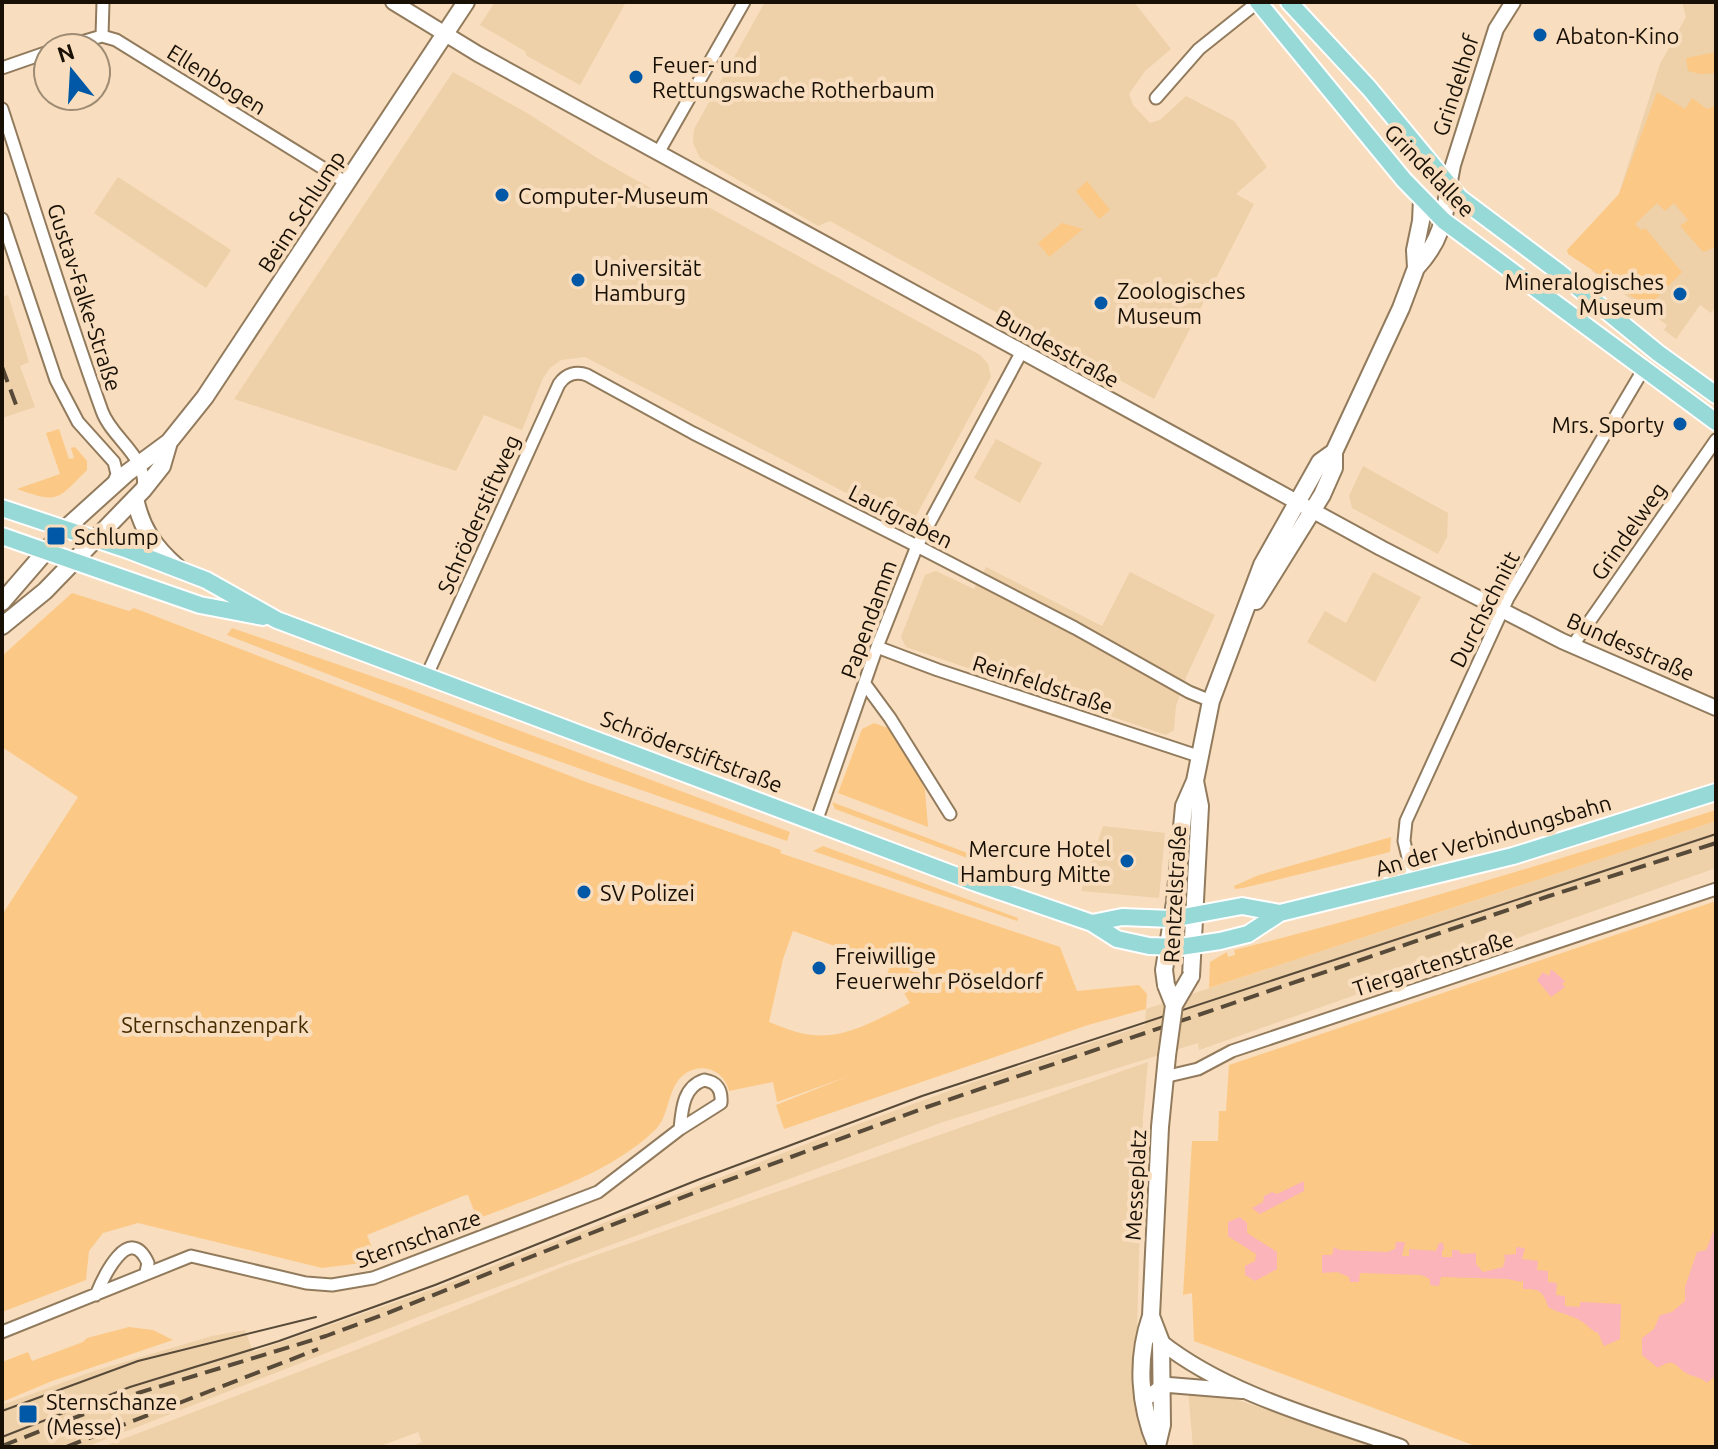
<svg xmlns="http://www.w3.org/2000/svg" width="1718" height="1449" viewBox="0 0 1718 1449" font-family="Ubuntu,sans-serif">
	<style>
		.built { fill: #eed0a9 }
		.green { fill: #fcc885; fill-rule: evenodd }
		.water { fill: #fab4ba }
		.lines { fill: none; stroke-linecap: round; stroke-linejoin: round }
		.minor-casing { stroke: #927b5d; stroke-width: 15 }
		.tertiary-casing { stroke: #927b5d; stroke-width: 18 }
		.secondary-casing { stroke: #927b5d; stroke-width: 20 }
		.primary-casing { stroke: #fff; stroke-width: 20 }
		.minor { stroke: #fff; stroke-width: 11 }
		.tertiary { stroke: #fff; stroke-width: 14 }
		.secondary { stroke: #fff; stroke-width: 16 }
		.primary { stroke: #97d9d7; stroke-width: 16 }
		.tram { stroke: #584a39; stroke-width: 2 }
		.rail { stroke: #584a39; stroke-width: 4; stroke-dasharray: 16 8; stroke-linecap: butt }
		.secondary-bridge-casing { stroke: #927b5d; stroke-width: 20; stroke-linecap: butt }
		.secondary-bridge { stroke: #fff; stroke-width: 16 }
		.poi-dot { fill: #0058a6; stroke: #f8debe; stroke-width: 3 }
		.labels { text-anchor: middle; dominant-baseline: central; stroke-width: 8; stroke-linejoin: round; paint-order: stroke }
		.poi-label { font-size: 22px; fill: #180f05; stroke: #f8debe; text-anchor: start }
		.street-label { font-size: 22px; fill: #180f05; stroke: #f8debe }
		.park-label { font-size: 22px; fill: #462c01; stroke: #f8debe }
	</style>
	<rect width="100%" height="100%" fill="#f8debe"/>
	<path class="built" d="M495,2H626L580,85L527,56L525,51L480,25Z
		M765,2H1134L1171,49L1145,71L1129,94L1133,105L1150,123L1160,120L1186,96L1234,121L1267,167L1236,194L1254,204L1154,399L830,221L818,226L700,158L693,143L694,129Z
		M1682,2H1716V306L1711,313L1700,305L1676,339L1664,330L1667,325L1592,271L1615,206L1660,64L1686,17Z
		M453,72L527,113L602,161L675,202L686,204L699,202L980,355L988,364L991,377L915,518L904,523L585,357L561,360L550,368L543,378L522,430L484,415L456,471L234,399Z
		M118,177L231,250L206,288L94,213Z
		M8,295L29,362L20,366L35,407L2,418V297Z
		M996,439L1042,463L1020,503L974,478Z
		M1363,466L1448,513L1447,537L1438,554L1352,508L1349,496Z
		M986,567L1102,626L1130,572L1215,615L1187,675L1176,706L1174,730L1166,735L906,647L901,637L925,575L936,571L974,589Z
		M1373,572L1421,597L1375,682L1307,642L1325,611L1346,623Z
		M1716,821V868L1199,1050L1198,1043L943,1122L446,1306L86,1447H2V1405L94,1371L212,1336L245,1330L253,1352L439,1287L842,1130L968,1084L1145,1025L1146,1009Z
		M1103,826L1165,833L1159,898L1081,891Z
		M1148,1062L1143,1117L1136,1363L1145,1447H409L422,1442L418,1432L378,1447H102L361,1348L565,1266Z
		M1188,1390L1226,1396L1374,1447H1193Z"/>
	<path class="green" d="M1716,52V73L1701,74L1688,71L1686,58Z
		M1657,92L1685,109L1692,98L1707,109L1716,105V247L1703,252L1680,226L1688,220L1674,203L1665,211L1657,203L1635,224L1641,230L1645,228L1682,272L1648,307L1568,254L1567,250L1619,194Z
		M1087,181L1110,210L1099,219L1076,191Z
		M1062,223L1083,229L1049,257L1038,243Z
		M59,429L69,459L74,458L71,448L75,447L87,461V470C57,500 59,504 17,489L60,474L46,433Z
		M72,593L129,611L134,608L586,782L781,850L780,853L1060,947L1077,991L1139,985L1147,994L1146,1009L1088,1025L784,1129L776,1105L849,1076L777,1102L773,1082L729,1091C725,1071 703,1062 686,1073C666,1086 671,1116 654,1131C605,1177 537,1195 477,1219L468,1195L463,1196L367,1235L376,1258L370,1262L322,1268L138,1223L103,1233L89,1251L86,1280L2,1312V915L78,797L2,747V656ZM793,931L890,966L884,982L901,988L910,1003C880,1018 847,1039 812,1035C798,1034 782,1027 769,1022L783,959Z
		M232,628L406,688L790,832L787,841L498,740L227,635Z
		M874,723L888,728L921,781L925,790L928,827L838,793L862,729Z
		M832,802L970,854V859L835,809Z
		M1716,810V821L1209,988L1210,962L1227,952L1228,957L1235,955L1234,950C1397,910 1556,860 1716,810Z
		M1391,837L1390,852L1243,888L1235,889L1234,886L1259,875Z
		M823,846L1018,918L1017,921L813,851Z
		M1716,901V1447H1478L1194,1341L1192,1293L1183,1295L1192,1141H1218L1219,1111H1226L1229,1065Z
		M129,1327L153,1330L173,1340L52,1381L2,1402V1362L28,1352L32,1361L83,1342L87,1338Z"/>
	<path class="water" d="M1551,969L1565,981L1562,984L1565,987L1551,997L1537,980L1543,972L1549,976Z
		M1304,1181V1191L1260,1214L1252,1208L1263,1202L1264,1196L1272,1192L1277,1194Z
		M1240,1217L1247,1223V1233L1277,1252V1269L1255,1281L1245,1275V1266L1255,1261L1256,1254L1228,1236V1222Z
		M1716,1225V1375L1707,1383C1700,1376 1696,1378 1688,1374C1675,1368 1676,1356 1658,1368L1642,1355V1338L1654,1329L1660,1315L1672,1312L1685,1301V1287L1697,1252L1706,1250Z
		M1396,1242H1405L1402,1256H1409V1249L1436,1251L1439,1243H1443L1444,1250H1442V1257H1452V1250H1458L1461,1254L1476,1253V1264L1483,1272L1503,1267L1505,1259L1504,1255L1516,1254V1247L1525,1248L1522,1259L1538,1261L1537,1270L1548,1271V1282L1557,1283L1556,1295L1565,1296V1306L1580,1307V1302L1621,1304L1620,1339L1604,1346L1598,1333C1590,1330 1588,1325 1581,1321C1572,1315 1558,1313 1548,1307C1543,1291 1540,1289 1523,1289V1279L1521,1282L1508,1279L1441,1277L1439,1286L1430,1285V1279L1421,1275L1360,1273L1359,1282H1350L1349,1277L1337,1272L1322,1273V1255H1332L1334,1247L1340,1250L1387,1252L1395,1249Z"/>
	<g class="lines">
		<g class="minor-casing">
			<path id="minor" d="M102,36L103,2
				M61,48L102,36L116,40L347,183
				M2,68L48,52
				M1156,98L1199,49L1258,2
				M2,109C35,210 66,311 102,411C112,439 149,457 143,490
				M658,153L744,2
				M2,219L56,380L78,422L114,462L117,474L113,484
				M1573,645L1716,440
				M877,647L938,670L1198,756
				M427,675L559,384C566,374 576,371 587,375L693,433L917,546L1075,628L1189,692L1211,701
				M865,684L890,718L950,814
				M816,822L877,647L917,546L1021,353
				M1414,882L1404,841L1406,821L1508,598L1643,370
				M1164,1077L1198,1069L1232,1051L1716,889
				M96,1295C103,1278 129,1221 148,1263L146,1272
				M2,1332L191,1256L306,1283L332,1285L373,1278L598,1192L680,1129L721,1103C722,1090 717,1082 704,1080C683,1087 682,1109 680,1129"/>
		</g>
		<g class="tertiary-casing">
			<path id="tertiary" d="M393,2L478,54L1381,548L1562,641L1716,708
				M1449,186L1453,165L1496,29L1513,2
				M1161,1342C1228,1395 1322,1419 1401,1447
				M1144,1400L1160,1388L1169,1385L1242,1391"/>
		</g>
		<g class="secondary-casing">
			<path id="secondary" d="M1416,268C1441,241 1444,221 1449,186
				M135,498C141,528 154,547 177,567
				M1256,601L1322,495L1334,468V452
				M2,602L65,529L127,473L169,442L205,397L466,2
				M2,626L45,591L143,490L162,466L169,442
				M1191,976L1200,806L1195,781
				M1166,985L1164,970L1175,902L1184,806L1195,781L1211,701L1262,565L1320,462L1334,452L1401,308L1416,268L1415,250L1421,221L1422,199
				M1151,1316L1161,1342L1162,1425L1157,1446
				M1157,1447C1139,1406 1136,1359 1151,1316L1160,1127L1167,1056"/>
		</g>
		<g class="primary-casing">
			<path id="primary" d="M1258,2L1404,180L1444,221L1716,422
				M1289,2L1369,88L1460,198L1560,273L1658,353L1716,395
				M2,508L128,550L206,580L277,620L976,883L1092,923L1117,939L1149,946L1180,947L1220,941L1248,934L1280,913L1513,856L1716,792
				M2,536L200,605L263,617
				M1092,923L1122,917L1172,919L1242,906L1280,913"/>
		</g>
		<use href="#minor" class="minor"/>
		<use href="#tertiary" class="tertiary"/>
		<use href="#secondary" class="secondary"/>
		<use href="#primary" class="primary"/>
		<path class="tram" d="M2,1411L138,1361L316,1317
			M2,1437L130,1387L279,1341L435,1285L700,1179L922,1096L1716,834"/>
		<path class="rail" d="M2,367L18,410
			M2,1446L138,1393L326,1336L385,1314L704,1189L927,1107L1549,896L1716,843
			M66,1447L318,1349"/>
		<g class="secondary-bridge-casing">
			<path id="secondary-bridge" d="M1166,985L1174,1005
				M1167,1056L1174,1005L1191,976"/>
		</g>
		<use href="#secondary-bridge" class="secondary-bridge"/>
	</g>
	<g class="poi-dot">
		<circle cx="1540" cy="35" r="8"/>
		<circle cx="636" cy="77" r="8"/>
		<circle cx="502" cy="195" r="8"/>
		<circle cx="578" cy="280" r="8"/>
		<circle cx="1680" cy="294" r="8"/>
		<circle cx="1101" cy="303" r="8"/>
		<circle cx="1680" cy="424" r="8"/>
		<rect x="46" y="526" width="20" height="20" rx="4"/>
		<circle cx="1127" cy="861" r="8"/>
		<circle cx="584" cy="892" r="8"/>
		<circle cx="819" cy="968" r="8"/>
		<rect x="18" y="1404" width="20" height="20" rx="4"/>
	</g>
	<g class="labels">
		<g class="poi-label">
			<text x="1556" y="35">Abaton-Kino</text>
			<text x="652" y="64">Feuer- und<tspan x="652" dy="25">Rettungswache Rotherbaum</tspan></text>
			<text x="518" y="195">Computer-Museum</text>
			<text x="594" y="267">Universität<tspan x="594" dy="25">Hamburg</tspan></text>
			<text x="1664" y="281" text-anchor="end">Mineralogisches<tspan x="1664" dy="25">Museum</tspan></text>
			<text x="1117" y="290">Zoologisches<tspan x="1117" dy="25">Museum</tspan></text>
			<text x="1664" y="424" text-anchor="end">Mrs. Sporty</text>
			<text x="74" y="536">Schlump</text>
			<text x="1111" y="848" text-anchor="end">Mercure Hotel<tspan x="1111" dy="25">Hamburg Mitte</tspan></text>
			<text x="600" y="892">SV Polizei</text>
			<text x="835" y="955">Freiwillige<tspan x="835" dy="25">Feuerwehr Pöseldorf</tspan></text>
			<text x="46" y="1401">Sternschanze<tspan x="46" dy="25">(Messe)</tspan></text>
		</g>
		<g class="street-label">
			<text transform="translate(217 79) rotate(32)">Ellenbogen</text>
			<text transform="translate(1455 85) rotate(-72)">Grindelhof</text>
			<text transform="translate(1430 170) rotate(46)">Grindelallee</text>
			<text transform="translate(301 211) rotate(-57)">Beim Schlump</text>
			<text transform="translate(85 297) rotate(72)">Gustav-Falke-Straße</text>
			<text transform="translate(1058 348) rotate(29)">Bundesstraße</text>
			<text transform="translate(478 514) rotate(-66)">Schröderstiftweg</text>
			<text transform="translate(901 516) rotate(27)">Laufgraben</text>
			<text transform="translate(1628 531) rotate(-55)">Grindelweg</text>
			<text transform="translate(1484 609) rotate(-63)">Durchschnitt</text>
			<text transform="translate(868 619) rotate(-70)">Papendamm</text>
			<text transform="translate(1631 646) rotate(24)">Bundesstraße</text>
			<text transform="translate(1043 684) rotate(18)">Reinfeldstraße</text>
			<text transform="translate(692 751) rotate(21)">Schröderstiftstraße</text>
			<text transform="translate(1493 835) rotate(-16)">An der Verbindungsbahn</text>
			<text transform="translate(1174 894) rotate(-87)">Rentzelstraße</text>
			<text transform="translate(1433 963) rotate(-18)">Tiergartenstraße</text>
			<text transform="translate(1135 1185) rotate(-87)">Messeplatz</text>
			<text transform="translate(418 1238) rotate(-20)">Sternschanze</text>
		</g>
		<g class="park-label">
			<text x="215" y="1024">Sternschanzenpark</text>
		</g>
	</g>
	<rect width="1718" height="1449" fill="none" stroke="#180f05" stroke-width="8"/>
	<g transform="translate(72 72) rotate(342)"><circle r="38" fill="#f8debe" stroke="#9e8b74" stroke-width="2"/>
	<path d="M0-6L14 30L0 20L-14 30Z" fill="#0058a6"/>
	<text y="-12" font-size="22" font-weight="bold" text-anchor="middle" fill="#180f05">N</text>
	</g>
</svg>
